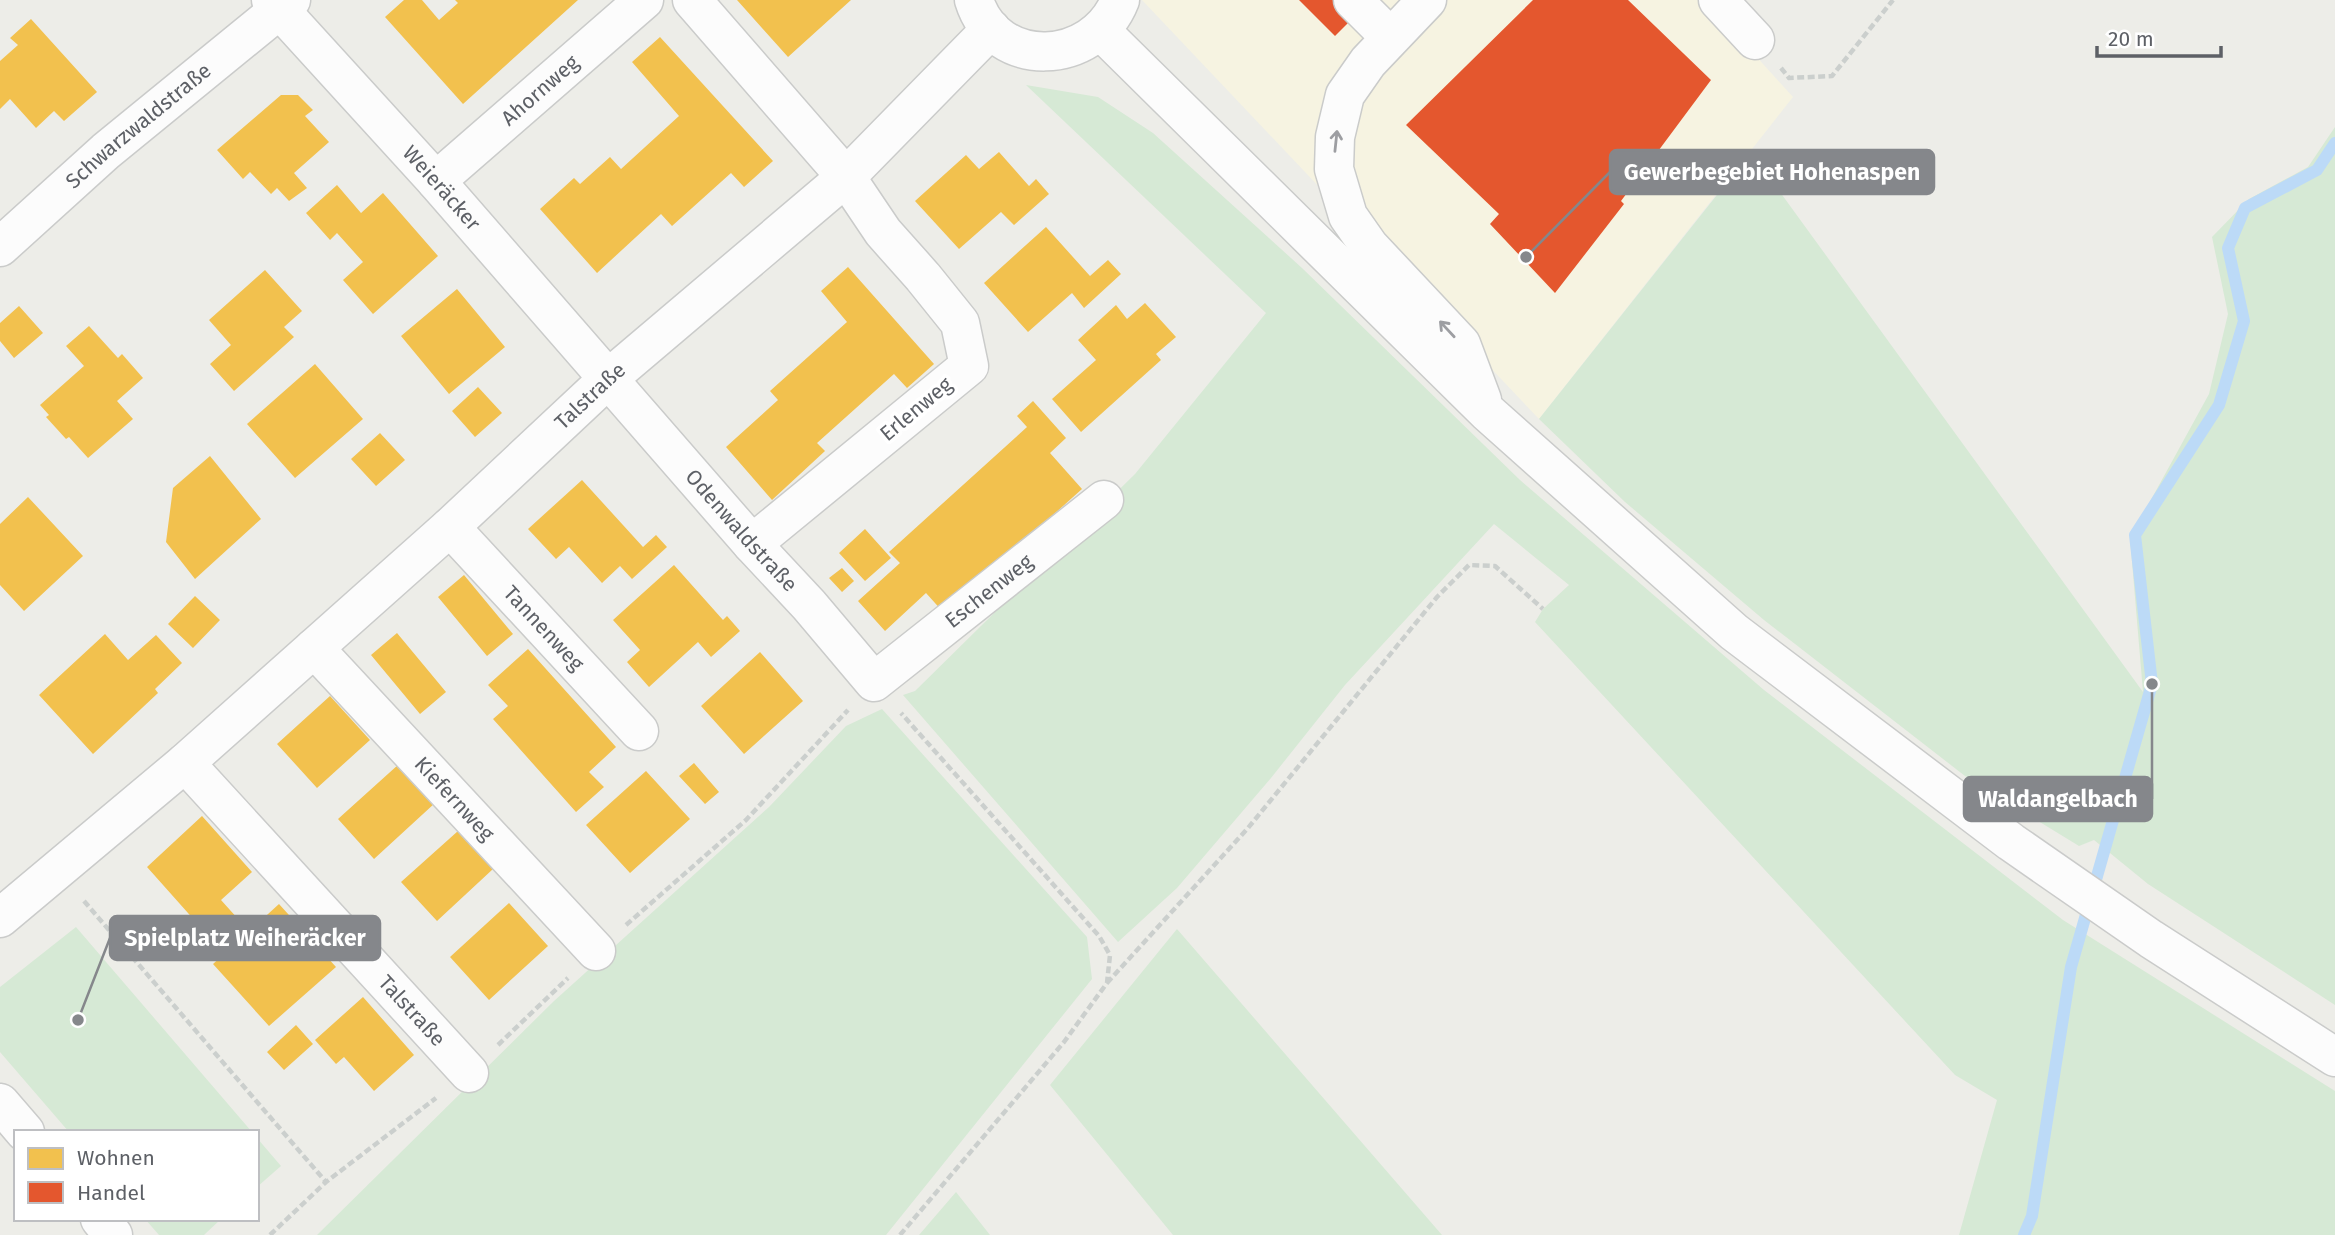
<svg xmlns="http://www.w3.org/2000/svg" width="2335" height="1235" viewBox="0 0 2335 1235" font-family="'Fira Sans',sans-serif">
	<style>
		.commercial { fill: #f6f3e1 }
		.green { fill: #d6e9d5 }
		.homes { fill: #f2c14e }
		.shops { fill: #e4572e }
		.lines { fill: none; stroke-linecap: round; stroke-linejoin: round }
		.stream { stroke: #bcdaf7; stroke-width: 12 }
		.minor-casing { stroke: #cacbca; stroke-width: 41 }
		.path { stroke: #cbcfcd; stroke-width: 4.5; stroke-dasharray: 7 3.5; stroke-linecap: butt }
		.minor { stroke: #fcfcfc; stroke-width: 38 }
		.oneway { stroke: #9d9ea2 }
		.labels { text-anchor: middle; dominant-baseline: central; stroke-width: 7; stroke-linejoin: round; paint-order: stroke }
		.street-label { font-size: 21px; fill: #5d6066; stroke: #fff }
		.leader { fill: none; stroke: #85878b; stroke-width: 2.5 }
		.callout-dot { fill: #85878b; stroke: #fff; stroke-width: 2.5 }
		.callout { fill: #85878b; stroke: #85878b; stroke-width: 2.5 }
		.callout-label { font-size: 23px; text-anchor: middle; font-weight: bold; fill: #fff }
	</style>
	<rect width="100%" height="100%" fill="#edede8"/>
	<path class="commercial" d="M1142,0H1705L1793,97L1539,419Z"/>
	<path class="green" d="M1026,85L1098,97L1153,133L1302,268L1520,480L1764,690L2063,920L2335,1091V1235H1959L1997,1100L1955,1075L1535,622L1543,609L1569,585L1494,524L1345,685L1271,778L1177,888L1118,942L903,695L915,691L1135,474L1266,313Z
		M2335,127V1005L2148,884L2094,840L2079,846L1965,776L1764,620L1625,502L1539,419L1751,152L2143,692L2130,538L2209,394L2228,314L2212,237L2249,199L2308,167Z
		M882,709L1087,937L1092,979L886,1235H317L554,1001L769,807L846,726Z
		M76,927L252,1132H69L0,1052V987Z
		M1177,929L1442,1235H1173L1050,1085Z
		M257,1138L281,1166L257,1187Z
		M956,1192L990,1235H919Z
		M145,1219H221L204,1235H159Z"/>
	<path class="homes" d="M404,0H422L439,20L458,3L455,0H578L463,104L385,17Z
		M737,0H851L788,57Z
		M31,19L97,92L64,121L54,111L36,128L10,99L0,109V61L18,45L10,38Z
		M660,37L773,161L744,187L731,173L672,226L661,214L597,273L540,209L574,178L580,184L610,157L621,169L679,116L632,62Z
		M281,95H298L313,110L305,116L329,142L294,173L307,188L289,201L277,188L271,194L250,172L243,179L217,150Z
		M999,152L1029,186L1036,179L1049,194L1014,225L1001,212L959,249L915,201L966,155L979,169Z
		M337,185L361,213L383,193L438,256L373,314L343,280L363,262L337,233L330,240L306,213Z
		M1046,227L1090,276L1108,260L1121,274L1084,308L1072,293L1028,332L984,283Z
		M848,267L934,364L907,388L894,374L817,443L825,451L772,500L726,447L778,400L770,391L847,322L821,291Z
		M265,270L302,311L284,327L294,337L234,391L210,364L231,345L209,320Z
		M457,289L505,347L449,394L401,336Z
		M1145,303L1176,337L1156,354L1161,360L1081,432L1052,399L1096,360L1078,340L1116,305L1127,319Z
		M19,306L43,333L14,358L0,341V323Z
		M89,326L118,358L122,354L143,378L117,401L133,419L88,458L69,437L66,439L46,417L49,415L40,405L84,366L66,346Z
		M315,364L363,419L295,478L247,424Z
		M478,387L502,413L475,437L452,411Z
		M1033,401L1066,438L1050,453L1082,489L944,613L926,593L885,631L858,601L900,563L889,552L1027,427L1017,416Z
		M380,433L405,460L376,486L351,459Z
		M210,456L261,519L195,579L166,542L173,488Z
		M582,480L643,547L656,535L667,547L632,579L620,566L602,583L569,547L556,559L528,529Z
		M28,497L83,556L24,611L0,585V524Z
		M865,529L891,558L865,581L839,553Z
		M674,565L723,620L727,616L740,631L711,657L698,642L649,687L627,662L640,650L613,620Z
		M842,568L854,581L842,592L829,578Z
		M464,575L513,634L487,656L438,597Z
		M195,596L220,620L193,648L168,624Z
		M397,633L446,692L420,714L371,655Z
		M105,634L128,660L156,635L182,663L155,689L158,693L93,754L39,695Z
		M528,649L616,747L589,772L604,787L576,812L493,719L508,706L488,685Z
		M760,652L803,701L744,754L701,706Z
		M330,696L370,740L317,788L277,744Z
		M694,763L719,792L705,804L679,776Z
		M399,764L435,803L374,859L338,819Z
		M646,771L690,819L630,873L586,825Z
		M202,816L252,872L221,900L239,920L199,956L181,936L196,922L147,867Z
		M458,831L493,869L437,921L401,882Z
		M509,903L548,946L489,1000L450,957Z
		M279,904L336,967L269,1026L213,964Z
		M363,997L414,1055L374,1091L344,1057L336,1064L315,1040Z
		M296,1025L313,1044L284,1070L267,1052Z"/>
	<path class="shops" d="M1299,0H1371L1335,36Z
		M1533,0H1628L1711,80L1621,201L1624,204L1555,293L1490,224L1499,214L1406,125Z"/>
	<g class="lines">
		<path class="stream" d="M2024,1235L2032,1216L2071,967L2152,684L2135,535L2219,405L2244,321L2228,248L2245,208L2317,170L2335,143"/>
		<g class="minor-casing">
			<g id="minor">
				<path id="s1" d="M271,0L436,181L752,544L809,605L874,682L1104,500"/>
				<path d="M692,0L846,177L883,232L923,277L960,323L969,366L752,544"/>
				<path d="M974,0C996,71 1094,66 1120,0"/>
				<path d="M1353,0L1390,37"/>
				<path d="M1427,0L1368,62L1345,95L1335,137L1334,169L1348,216L1369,246L1461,344L1482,400"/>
				<path d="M1718,0L1755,40"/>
				<path d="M1101,31L1487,412L1734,632L2011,842L2151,939L2335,1057"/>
				<path id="s2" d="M436,181L644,0"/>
				<path id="s3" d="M0,247L106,151L291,0"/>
				<path id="s4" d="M450,527L639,731"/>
				<path id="s5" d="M314,648L596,951"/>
				<path id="s6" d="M185,763L469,1073"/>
				<path id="s7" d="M0,918L185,763L450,527L609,378L846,177L991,29"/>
				<path d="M0,1103L25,1132"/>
				<path d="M100,1219L113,1235"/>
			</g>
		</g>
		<path class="path" d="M1781,68L1789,78L1832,76L1893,0
			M84,901L326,1182
			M626,925L746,820L848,710
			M1107,983L1248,828L1437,597L1469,565L1495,566L1543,609
			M498,1045L568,978
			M270,1235L326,1182L436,1098
			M900,1235L1064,1042L1107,983L1110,955L1099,936L901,713"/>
		<use href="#minor" class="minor"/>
	</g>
	<defs><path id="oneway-shaft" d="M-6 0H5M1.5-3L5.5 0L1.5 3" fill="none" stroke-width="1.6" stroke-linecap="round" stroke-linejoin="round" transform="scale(1.75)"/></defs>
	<g class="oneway">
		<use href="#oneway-shaft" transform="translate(1336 141) rotate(-84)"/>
		<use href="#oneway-shaft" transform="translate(1447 329) rotate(-133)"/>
	</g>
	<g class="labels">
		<g class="street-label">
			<text stroke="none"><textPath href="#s2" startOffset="138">Ahornweg</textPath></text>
			<text stroke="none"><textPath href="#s3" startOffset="184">Schwarzwaldstraße</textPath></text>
			<text stroke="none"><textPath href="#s1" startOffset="254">Weieräcker</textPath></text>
			<text stroke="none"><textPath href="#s7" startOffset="788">Talstraße</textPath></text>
			<text transform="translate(916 409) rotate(-40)">Erlenweg</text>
			<text stroke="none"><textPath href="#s1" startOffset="709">Odenwaldstraße</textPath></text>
			<text stroke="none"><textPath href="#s1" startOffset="1057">Eschenweg</textPath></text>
			<text stroke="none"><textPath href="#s4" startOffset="138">Tannenweg</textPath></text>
			<text stroke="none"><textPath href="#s5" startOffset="206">Kiefernweg</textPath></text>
			<text stroke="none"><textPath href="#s6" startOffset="336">Talstraße</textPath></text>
		</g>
	</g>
	<path class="leader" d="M1526 257L1610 172M2152 684L2152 799M78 1020L110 938"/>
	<g class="callout-dot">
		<circle cx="1526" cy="257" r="7"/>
		<circle cx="2152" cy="684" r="7"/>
		<circle cx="78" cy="1020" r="7"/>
	</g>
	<g class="callout">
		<rect x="1610" y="150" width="324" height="44" rx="7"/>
		<rect x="1964" y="777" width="188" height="44" rx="7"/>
		<rect x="110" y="916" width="270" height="44" rx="7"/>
	</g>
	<g class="callout-label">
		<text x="1772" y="180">Gewerbegebiet Hohenaspen</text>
		<text x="2058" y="807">Waldangelbach</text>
		<text x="245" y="946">Spielplatz Weiheräcker</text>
	</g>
	<rect x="14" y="1130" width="245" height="91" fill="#ffffff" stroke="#bebfc2" stroke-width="2"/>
	<rect x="28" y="1148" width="35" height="21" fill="#f2c14e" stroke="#bebfc2" stroke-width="2"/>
	<text x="77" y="1165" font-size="21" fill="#5d6066">Wohnen</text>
	<rect x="28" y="1182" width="35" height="21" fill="#e4572e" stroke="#bebfc2" stroke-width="2"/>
	<text x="77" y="1200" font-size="21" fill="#5d6066">Handel</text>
	<path d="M2097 46v10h124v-10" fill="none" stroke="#5d6066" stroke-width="3.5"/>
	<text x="2108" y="46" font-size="21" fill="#5d6066" stroke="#ffffff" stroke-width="5" paint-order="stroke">20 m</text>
</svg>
